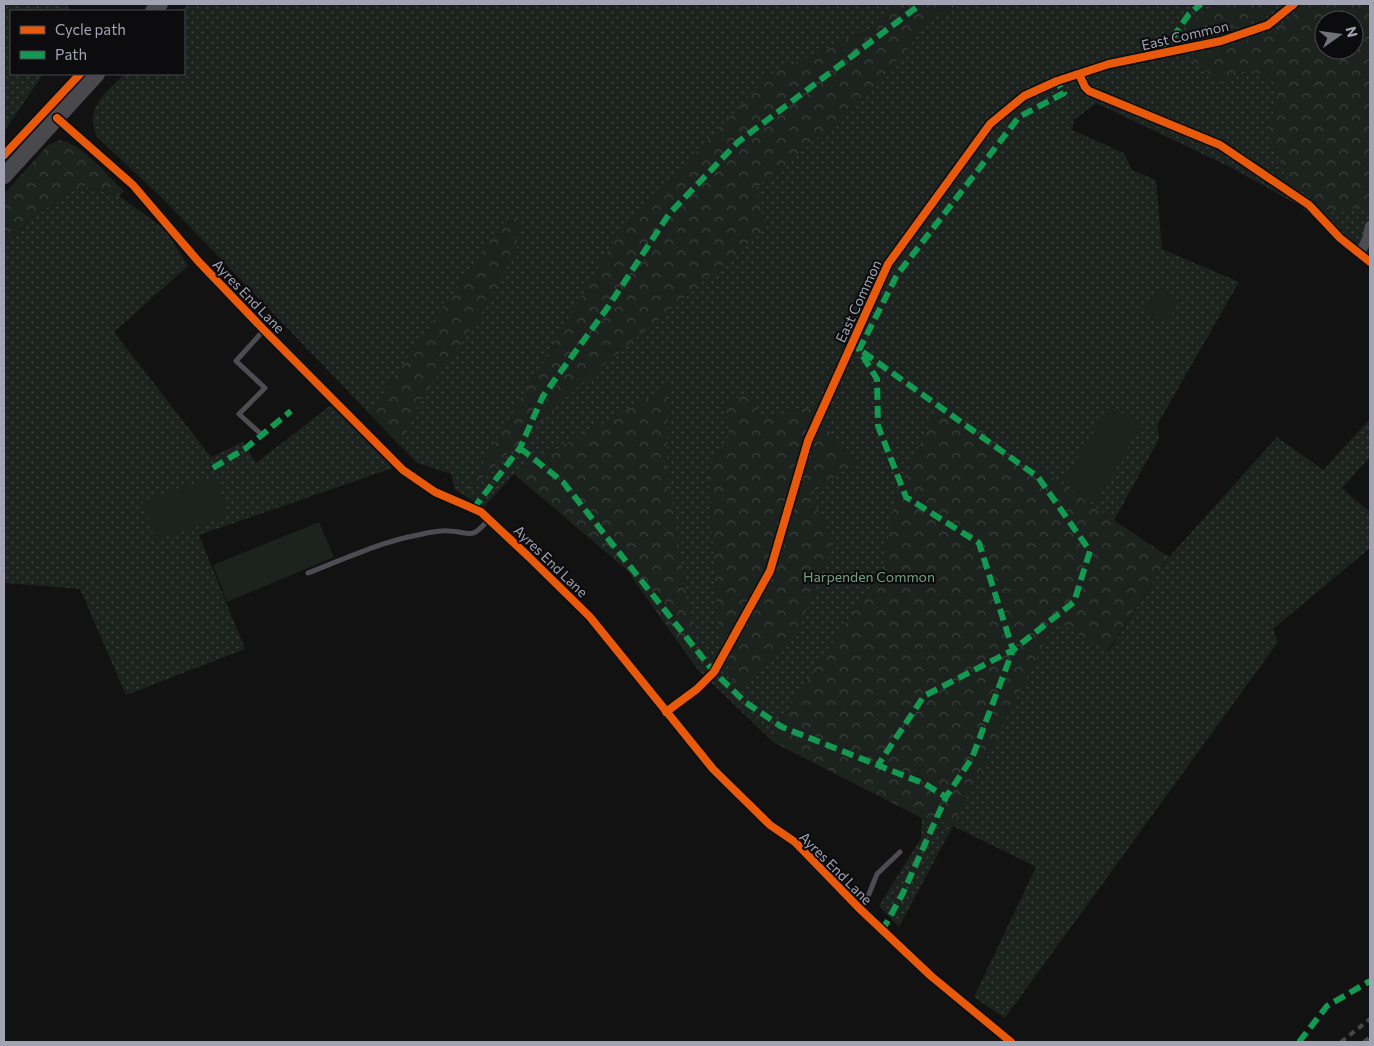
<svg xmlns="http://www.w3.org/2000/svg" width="1374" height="1046" viewBox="0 0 1374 1046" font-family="Commissioner,sans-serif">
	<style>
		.grass { fill: url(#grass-dots); fill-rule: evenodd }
		.forest { fill: url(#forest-crowns); fill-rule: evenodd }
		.garden { fill: #1c221d }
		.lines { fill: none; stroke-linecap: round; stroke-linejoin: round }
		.service { stroke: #4c4c52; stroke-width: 5 }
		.minor { stroke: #4c4c52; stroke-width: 10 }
		.primary { stroke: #48484d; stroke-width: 16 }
		.rail { stroke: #47474b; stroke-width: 4; stroke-dasharray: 6 5; stroke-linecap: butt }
		.quiet { stroke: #139951; stroke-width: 6; stroke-dasharray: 12 6; stroke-linecap: butt }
		.cycleway-casing { stroke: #0c0c0e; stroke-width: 11 }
		.cycleway { stroke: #e8590c; stroke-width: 8 }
		.labels { text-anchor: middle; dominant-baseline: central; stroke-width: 4; stroke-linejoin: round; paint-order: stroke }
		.street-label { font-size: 14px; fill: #a2a4b4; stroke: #0c0c0e }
		.park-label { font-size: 14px; fill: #799f82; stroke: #0c0c0e }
	</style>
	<defs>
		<pattern id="grass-dots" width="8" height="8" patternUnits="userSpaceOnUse" patternTransform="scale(1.25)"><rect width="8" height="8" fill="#1c221d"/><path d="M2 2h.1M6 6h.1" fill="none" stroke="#3a3f3b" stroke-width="1.8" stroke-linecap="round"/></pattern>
		<pattern id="forest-crowns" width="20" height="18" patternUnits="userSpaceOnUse" patternTransform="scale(1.25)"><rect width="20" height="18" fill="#1c221d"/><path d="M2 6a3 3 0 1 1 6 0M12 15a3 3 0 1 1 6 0" fill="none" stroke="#3a3f3b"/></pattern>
	</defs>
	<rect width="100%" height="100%" fill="#121212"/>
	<path class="grass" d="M4,4H67L69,11H11V74H43L4,132Z
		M188,4H1370V267L1300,206L1232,168L1096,103L1074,120L1072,130L1124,153L1132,170L1156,180L1162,249L1239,282L1157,425L1159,439L1080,582L1056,620L1108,652L1169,557L1277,437L1323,470L1370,419V457L1342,488L1370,512V548L1273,629L1278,642L1005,1018L974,997L1036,867L953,826L899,927L879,906L921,838L922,818L773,742L698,670L627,570L514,474L484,507L455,490L451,474L417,463L165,201L97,137C84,107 105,94 124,74H184V11H181ZM1324,20H1354V50H1324Z
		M80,185L119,196L165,229L188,266L114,332L211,457L243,442L256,463L331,405L393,468L199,535L245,649L126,695L80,589L4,583V249L29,220Z"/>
	<path class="forest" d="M895,4H961L933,18L861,102L755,189L767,228L580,385L465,494L614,241L769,75L881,24Z
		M1214,4H1280C1252,24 1220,35 1186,42L1184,27Z
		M1310,4H1370V214L1356,207L1344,212L1336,213L1325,208L1317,199L1292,187L1272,144L1269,122L1278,100L1277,86C1254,64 1245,69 1220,83L1188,55L1231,46L1272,31ZM1324,20H1354V50H1324Z
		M60,140C81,143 108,176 124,191L119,196L80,185L29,220L4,249V194L48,145Z
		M511,216L522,220L514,254L480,316L421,400L400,446L369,413L502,224Z
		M669,386L667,465L698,670L627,570L514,473Z
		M751,392L760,419L812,407L854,464L810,493L834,542L797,635L736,695L718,625L708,469L729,435L726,403Z
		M940,403L1169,557L1107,652L1056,620L953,825L922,818L773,742L780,721L882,570L896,495Z"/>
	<path class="garden" d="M1158,289L1179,302L1166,323L1145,310Z
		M1110,406L1141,425L1095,504L1063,481Z
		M216,477L228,515L155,540L142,501Z
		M319,522L334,557L227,602L213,565Z"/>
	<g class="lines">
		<path class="service" d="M1079,74L1085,87L1089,91L1220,145L1245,161
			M262,435L239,414L265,388L236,361L264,330
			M308,573C344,559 380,542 418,535C427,533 439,530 449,531C472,532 470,541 489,519
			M859,908L869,894L877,874L900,852"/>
		<path class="minor" d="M57,118L133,185L198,261L264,330L403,470L435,492L481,512L529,557L590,617L713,769L770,825L795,842L859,908L931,976L1011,1042
			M1360,253L1367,239L1370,226
			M666,712L697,689L714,672L770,571L808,441L888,264L990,124L1024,96L1057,81L1109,64L1221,41L1268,25L1294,4"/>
		<path class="primary" d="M153,11L160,4
			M4,176L97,74"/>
		<path class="rail" d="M1341,1042L1370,1019
			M1364,1042L1370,1037"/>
		<path class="quiet" d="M1162,53L1189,14L1201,4
			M863,352L1038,477L1090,551L1074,602L1013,650L924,696L878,765
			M520,448L563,482L714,672L745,702L782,727L925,784L946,797
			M213,468L246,448L291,411
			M473,509L520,448L543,396L608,307L669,214L738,142L921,4
			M882,931L903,893L946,797L972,758L1013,650L979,543L906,497L878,426L877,379L859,350L897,275L1019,117L1064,93L1057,81
			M1299,1042L1327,1006L1370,981"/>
		<g class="cycleway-casing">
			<path id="cycleway" d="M1079,74L1085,87L1089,91L1220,145L1309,205L1340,238L1370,262
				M57,118L133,185L198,261L264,330L403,470L435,492L481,512L529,557L590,617L713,769L770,825L795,842L859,908L931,976L1011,1042
				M4,155L80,74
				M666,712L697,689L714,672L770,571L808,441L888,264L990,124L1024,96L1057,81L1109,64L1221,41L1268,25L1294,4"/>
		</g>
		<use href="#cycleway" class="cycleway"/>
	</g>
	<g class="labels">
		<g class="street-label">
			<text transform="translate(1185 35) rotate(-13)">East Common</text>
			<text transform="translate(249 296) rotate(46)">Ayres End Lane</text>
			<text transform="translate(858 301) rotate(-65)">East Common</text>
			<text transform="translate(551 561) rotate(44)">Ayres End Lane</text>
			<text transform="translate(836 868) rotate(45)">Ayres End Lane</text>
		</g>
		<g class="park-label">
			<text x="869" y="576">Harpenden Common</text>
		</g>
	</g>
	<rect width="1374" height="1046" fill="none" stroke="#a2a4b4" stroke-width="10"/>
	<rect x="10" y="10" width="175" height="65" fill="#0c0c0e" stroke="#484950"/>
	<rect x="20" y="26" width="25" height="8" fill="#e8590c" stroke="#484950"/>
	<text x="55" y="35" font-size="15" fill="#a2a4b4">Cycle path</text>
	<rect x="20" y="51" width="25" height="8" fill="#139951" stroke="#484950"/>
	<text x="55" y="60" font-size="15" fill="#a2a4b4">Path</text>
	<g transform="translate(1339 35) rotate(76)"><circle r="24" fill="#0c0c0e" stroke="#484950"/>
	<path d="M0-4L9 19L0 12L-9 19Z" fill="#70717b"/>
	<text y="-8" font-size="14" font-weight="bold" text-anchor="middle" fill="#a2a4b4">N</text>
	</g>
</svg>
